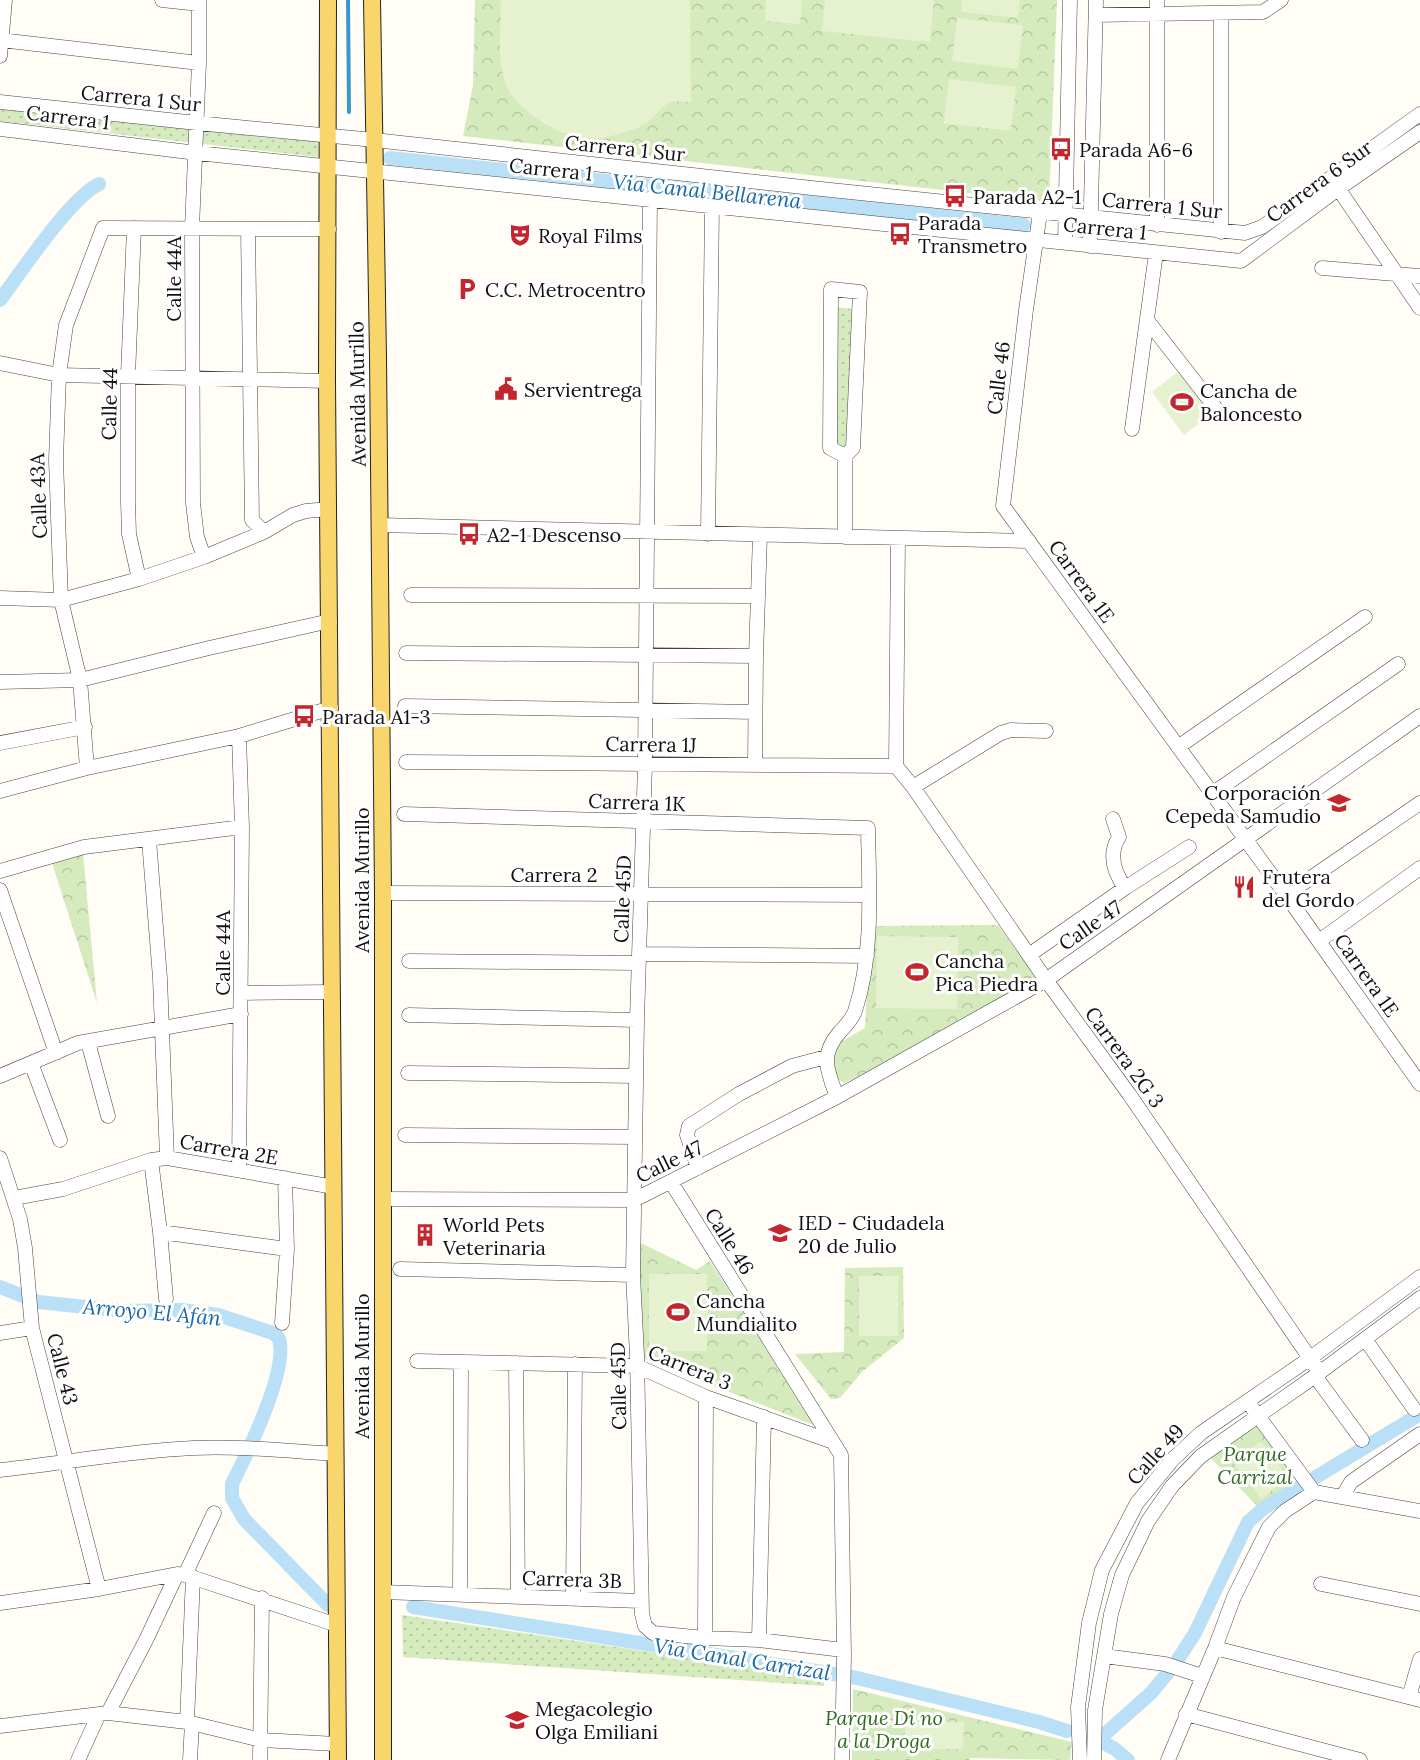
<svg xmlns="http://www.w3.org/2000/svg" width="1420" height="1760" viewBox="0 0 1420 1760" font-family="Lora,serif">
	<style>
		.grass { fill: url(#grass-dots) }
		.park { fill: url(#park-crowns) }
		.pitch { fill: #e6f2cf }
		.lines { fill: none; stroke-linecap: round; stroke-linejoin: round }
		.stream { stroke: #3f96cf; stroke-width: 4 }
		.canal { stroke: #b9e0f7; stroke-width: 14 }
		.minor-casing { stroke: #444; stroke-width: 15 }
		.major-casing { stroke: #222; stroke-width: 18 }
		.minor { stroke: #fff; stroke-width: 14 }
		.major { stroke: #f9d66b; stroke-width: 16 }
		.labels { text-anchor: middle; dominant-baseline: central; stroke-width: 6; stroke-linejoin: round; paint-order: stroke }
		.street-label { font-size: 20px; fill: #111; stroke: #fff }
		.poi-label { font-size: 20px; fill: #111; stroke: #fff; text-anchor: start }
		.park-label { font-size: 20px; font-style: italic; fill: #2f6b1f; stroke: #fff }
		.water-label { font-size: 21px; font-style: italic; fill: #1768a6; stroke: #fff }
	</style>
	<defs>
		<pattern id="grass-dots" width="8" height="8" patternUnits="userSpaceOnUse" patternTransform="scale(1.5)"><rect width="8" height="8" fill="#d5ebbd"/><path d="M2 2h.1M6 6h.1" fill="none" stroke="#b6c8a1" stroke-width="1.8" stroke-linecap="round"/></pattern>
		<pattern id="park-crowns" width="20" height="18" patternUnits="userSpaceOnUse" patternTransform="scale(1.5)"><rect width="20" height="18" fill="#d5ebbd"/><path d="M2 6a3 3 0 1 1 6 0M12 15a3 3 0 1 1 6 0" fill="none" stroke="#b6c8a1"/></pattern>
	</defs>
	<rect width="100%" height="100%" fill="#fffdf5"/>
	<path class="grass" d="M0,108L318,142V157L0,121Z
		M837,307L853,309L847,447H835Z
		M402,1615L824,1678V1686L403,1657Z"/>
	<path class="park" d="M475,0H1057L1049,202L463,136L473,85Z
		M83,853L97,1003L51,860Z
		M998,925L1037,979L866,1073L844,1083L837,1079L830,1059L837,1044L865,1028L871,926Z
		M639,1242L696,1270L710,1261L816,1426L643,1358Z
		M903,1267L904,1338L862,1372L840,1398L831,1399L795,1354L844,1352L845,1268Z
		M1258,1420L1301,1481L1259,1508L1209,1456Z
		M853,1689L1072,1742L1070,1760L970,1758L969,1760H852Z"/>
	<path class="pitch" d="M501,0H690L691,102C685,102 678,101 672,102C660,105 654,119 644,125C640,127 635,129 631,130C594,144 567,140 535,117C521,107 509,96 504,79C497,54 501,25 501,0Z
		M766,0H802L800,24L765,21Z
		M825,0H934L930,42L822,31Z
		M962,0H1020L1018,18L961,12Z
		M957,18L1023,25L1018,69L952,61Z
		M949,79L1016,87L1011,131L944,123Z
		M1180,370L1213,413L1184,435L1152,392Z
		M877,936L958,937L957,1009L876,1008Z
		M649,1274H707V1351H649Z
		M859,1276H898V1336H859Z
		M1261,1441L1288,1478L1261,1499L1233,1462Z
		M905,1721L964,1722L963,1749H905Z"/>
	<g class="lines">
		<path class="stream" d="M348,0L349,112"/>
		<path class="canal" d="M390,158L1024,225
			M0,300C22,271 69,199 99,184
			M0,1287L38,1302L124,1311L181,1310L218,1315L273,1333C277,1336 280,1338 280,1344C285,1376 247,1454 232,1484V1498L244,1519L328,1605
			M1316,1477L1420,1414
			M413,1607L823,1672L857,1678L1039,1722L1067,1731
			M1177,1661L1195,1633L1248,1522L1264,1508L1298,1488
			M1128,1760L1115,1749L1102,1742L1105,1734L1151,1693L1171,1669"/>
		<g class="minor-casing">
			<path id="minor" d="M162,0L199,4
				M199,0V63L192,228L193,503L197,537L204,557
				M1096,15L1263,12L1281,0
				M0,40L199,63
				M0,56L5,0
				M0,102L197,123L374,140L821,189L1245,233L1262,227L1420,114
				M0,129L197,153L1241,261L1338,189L1420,132
				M1333,181L1420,308
				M650,199L645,764L637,1020L633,1275L637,1356L642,1614L645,1626L653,1633L705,1638L759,1640L843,1650
				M1040,213L1026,310L1003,506L1286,895L1420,1084
				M1157,225V0
				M134,228L128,376V501L129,534L139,579
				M248,229L252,520L264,532
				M1221,232V13
				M1065,243L1070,0
				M1090,246L1096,0
				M1322,268L1420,276
				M831,289L860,292L853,448L845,456L830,448Z
				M1147,320L1221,415
				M0,363L59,375L327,381
				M1132,429L1156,253
				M380,525L1029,541
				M708,534L712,206
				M845,537V456
				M411,595L757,596
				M0,598L61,600L139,579L204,557L264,532L293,515L306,511L329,509
				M406,653L756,656
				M0,682L80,680L209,648L330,621
				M405,706L755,712
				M0,743L85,727
				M1178,747L1365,617
				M406,762L896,766
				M755,765L756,656L760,535
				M896,766L913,787L1046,980L1129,1094L1320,1373
				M896,766L898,538
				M87,768L80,680L61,600L56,460L59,375L66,325L103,228L329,229
				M913,787L1001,733L1011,730L1046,731
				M0,791L87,768L239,736L331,708
				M1212,794L1398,664
				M404,814L868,828C869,888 874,953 855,1011C852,1020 845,1026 839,1033C819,1056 828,1072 837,1097
				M1113,819L1119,837C1108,854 1114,872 1125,888
				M149,840L160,978L167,1158
				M0,871L84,847L242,827
				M0,890L56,1053
				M383,893L869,895
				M1286,895L1420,803
				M1319,941L1420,868
				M639,954L867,956
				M1029,955L1125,888L1189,847
				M409,961L639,963
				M241,993L332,992
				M409,1015L637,1020
				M88,1042L108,1116
				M31,1063L60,1140
				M408,1073L636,1076
				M0,1076L78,1043L241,1014
				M405,1135L635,1137
				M0,1158L20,1219L25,1248L32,1328L99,1589
				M151,1160L160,1232L166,1299
				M698,1168L687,1135L689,1126L739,1094L792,1066L826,1057
				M239,1170L242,827L239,736
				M671,1182L841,1455L844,1655L842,1760
				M14,1198L63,1189L151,1160L167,1158L334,1187
				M382,1199L634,1200L837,1097L1046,980L1420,716
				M160,1232L287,1249
				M400,1269L633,1275
				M282,1323L287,1249L285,1178
				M0,1333L32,1328
				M1365,1339L1414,1409
				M417,1361L637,1366L706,1397L833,1442
				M516,1363L518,1597
				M1315,1376L1362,1440
				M1253,1409L1314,1492L1420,1511
				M0,1470C64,1463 128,1451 193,1448C241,1446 288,1451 336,1454
				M1342,1497L1351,1482L1420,1434
				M185,1575L214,1513
				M1321,1584L1420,1604
				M382,1592L641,1601
				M460,1594L461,1362
				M573,1599L575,1364
				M0,1603L99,1589L177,1574L185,1575L337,1625
				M705,1638L706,1397
				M759,1640L764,1417
				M1215,1648L1420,1700
				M1104,1656L1165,1664L1202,1676
				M1409,1697L1420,1659
				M108,1713L146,1640L177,1574
				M1186,1714L1360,1760
				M187,1722L193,1577
				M0,1726L108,1713L187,1722L261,1740L337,1744
				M78,1760L99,1714
				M190,1760L192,1723
				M260,1760L262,1598
				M1080,1760L1078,1707L1089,1623L1102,1570L1137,1503L1173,1459L1201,1433L1309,1359L1420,1277
				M1094,1760L1095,1710L1111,1614L1122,1575L1148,1521L1172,1486L1201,1456L1315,1376L1420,1298
				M1168,1760L1215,1648L1234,1597L1269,1527L1285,1511L1314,1492"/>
		</g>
		<g class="major-casing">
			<path id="major" d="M328,0L327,381L338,1760
				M372,0L378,356L383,893V1760"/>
		</g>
		<use href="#minor" class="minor"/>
		<use href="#major" class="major"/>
	</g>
	<defs>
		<g id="bus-bare" transform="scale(1.8)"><path d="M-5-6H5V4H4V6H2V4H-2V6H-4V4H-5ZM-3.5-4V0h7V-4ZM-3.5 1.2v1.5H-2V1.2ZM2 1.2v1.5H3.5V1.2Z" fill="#c4262e" stroke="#fff" stroke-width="2.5" paint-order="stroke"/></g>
		<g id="theatre-bare" transform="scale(1.8)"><path d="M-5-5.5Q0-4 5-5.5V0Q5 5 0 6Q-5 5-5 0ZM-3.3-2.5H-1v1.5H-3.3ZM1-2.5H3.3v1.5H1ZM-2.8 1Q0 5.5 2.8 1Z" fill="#c4262e" stroke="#fff" stroke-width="2.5" paint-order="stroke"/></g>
		<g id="parking-bare" transform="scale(1.8)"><path d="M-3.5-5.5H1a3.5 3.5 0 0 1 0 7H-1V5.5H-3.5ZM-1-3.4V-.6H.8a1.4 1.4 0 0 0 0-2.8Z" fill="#c4262e" stroke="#fff" stroke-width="2.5" paint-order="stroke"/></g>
		<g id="civic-bare" transform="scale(1.8)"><path d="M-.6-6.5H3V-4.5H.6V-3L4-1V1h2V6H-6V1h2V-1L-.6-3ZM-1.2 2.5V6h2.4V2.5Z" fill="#c4262e" stroke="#fff" stroke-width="2.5" paint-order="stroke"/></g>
		<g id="stadium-bare" transform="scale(1.8)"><path d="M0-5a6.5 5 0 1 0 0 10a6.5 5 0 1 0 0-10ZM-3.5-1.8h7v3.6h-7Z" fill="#c4262e" stroke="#fff" stroke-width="2.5" paint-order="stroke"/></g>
		<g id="school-bare" transform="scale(1.8)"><path d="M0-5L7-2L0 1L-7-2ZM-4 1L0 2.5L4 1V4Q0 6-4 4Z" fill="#c4262e" stroke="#fff" stroke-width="2.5" paint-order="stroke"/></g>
		<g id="restaurant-bare" transform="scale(1.8)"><path d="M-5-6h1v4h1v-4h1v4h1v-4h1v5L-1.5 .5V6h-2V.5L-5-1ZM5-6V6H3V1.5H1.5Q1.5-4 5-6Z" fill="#c4262e" stroke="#fff" stroke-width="2.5" paint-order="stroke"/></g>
		<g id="building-bare" transform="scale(1.8)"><path d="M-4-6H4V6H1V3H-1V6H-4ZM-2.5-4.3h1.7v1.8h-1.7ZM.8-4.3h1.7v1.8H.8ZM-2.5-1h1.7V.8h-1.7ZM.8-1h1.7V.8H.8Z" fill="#c4262e" stroke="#fff" stroke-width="2.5" paint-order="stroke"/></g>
	</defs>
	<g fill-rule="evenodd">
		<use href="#bus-bare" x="1061" y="149"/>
		<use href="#bus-bare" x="955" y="196"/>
		<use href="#bus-bare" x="900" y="234"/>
		<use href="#theatre-bare" x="520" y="235"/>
		<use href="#parking-bare" x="467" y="289"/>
		<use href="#civic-bare" x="506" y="389"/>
		<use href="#stadium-bare" x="1182" y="402"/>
		<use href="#bus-bare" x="469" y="534"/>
		<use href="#bus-bare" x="304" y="716"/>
		<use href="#school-bare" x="1339" y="803"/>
		<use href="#restaurant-bare" x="1244" y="887"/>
		<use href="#stadium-bare" x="917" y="972"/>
		<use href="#school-bare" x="780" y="1233"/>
		<use href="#building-bare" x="425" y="1235"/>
		<use href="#stadium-bare" x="678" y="1312"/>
		<use href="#school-bare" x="517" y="1720"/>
	</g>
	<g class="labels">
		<g class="street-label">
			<text transform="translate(141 98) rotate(6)">Carrera 1 Sur</text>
			<text transform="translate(68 117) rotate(7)">Carrera 1</text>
			<text transform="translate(625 148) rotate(6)">Carrera 1 Sur</text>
			<text transform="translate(551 169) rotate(6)">Carrera 1</text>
			<text transform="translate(1319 181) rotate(-36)">Carrera 6 Sur</text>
			<text transform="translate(1162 205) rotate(6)">Carrera 1 Sur</text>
			<text transform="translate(1105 228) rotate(6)">Carrera 1</text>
			<text transform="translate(173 279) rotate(-90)">Calle 44A</text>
			<text transform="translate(998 378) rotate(-83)">Calle 46</text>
			<text transform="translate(357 394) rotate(-91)">Avenida Murillo</text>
			<text transform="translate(109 404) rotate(-89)">Calle 44</text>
			<text transform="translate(38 496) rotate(-92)">Calle 43A</text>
			<text transform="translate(1082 581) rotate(54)">Carrera 1E</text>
			<text transform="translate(651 744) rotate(1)">Carrera 1J</text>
			<text transform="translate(637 802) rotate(2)">Carrera 1K</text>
			<text x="554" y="874">Carrera 2</text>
			<text transform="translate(361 880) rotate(-90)">Avenida Murillo</text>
			<text transform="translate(622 899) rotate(-88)">Calle 45D</text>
			<text transform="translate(1090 925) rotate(-35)">Calle 47</text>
			<text transform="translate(222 953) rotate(-90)">Calle 44A</text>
			<text transform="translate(1367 975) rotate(55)">Carrera 1E</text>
			<text transform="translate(1125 1057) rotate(54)">Carrera 2G 3</text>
			<text transform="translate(229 1149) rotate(10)">Carrera 2E</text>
			<text transform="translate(669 1161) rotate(-26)">Calle 47</text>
			<text transform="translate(730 1241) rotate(58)">Calle 46</text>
			<text transform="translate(361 1366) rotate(-90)">Avenida Murillo</text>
			<text transform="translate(690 1367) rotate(22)">Carrera 3</text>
			<text transform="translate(63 1369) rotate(76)">Calle 43</text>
			<text transform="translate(618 1386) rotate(-91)">Calle 45D</text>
			<text transform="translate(1155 1454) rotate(-48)">Calle 49</text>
			<text transform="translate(572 1579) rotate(2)">Carrera 3B</text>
		</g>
		<g class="poi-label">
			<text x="1079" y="149">Parada A6-6</text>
			<text x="973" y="196">Parada A2-1</text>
			<text x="918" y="222">Parada<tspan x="918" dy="23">Transmetro</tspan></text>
			<text x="538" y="235">Royal Films</text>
			<text x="485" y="289">C.C. Metrocentro</text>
			<text x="524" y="389">Servientrega</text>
			<text x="1200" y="390">Cancha de<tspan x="1200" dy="23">Baloncesto</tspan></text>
			<text x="487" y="534">A2-1 Descenso</text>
			<text x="322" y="716">Parada A1-3</text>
			<text x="1321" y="792" text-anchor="end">Corporación<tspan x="1321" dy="23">Cepeda Samudio</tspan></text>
			<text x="1262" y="876">Frutera<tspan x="1262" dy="23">del Gordo</tspan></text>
			<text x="935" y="960">Cancha<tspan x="935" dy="23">Pica Piedra</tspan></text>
			<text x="798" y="1222">IED - Ciudadela<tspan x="798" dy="23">20 de Julio</tspan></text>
			<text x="443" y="1224">World Pets<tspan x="443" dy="23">Veterinaria</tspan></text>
			<text x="696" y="1300">Cancha<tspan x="696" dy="23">Mundialito</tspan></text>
			<text x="535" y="1708">Megacolegio<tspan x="535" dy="23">Olga Emiliani</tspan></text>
		</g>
		<g class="park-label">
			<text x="1255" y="1453">Parque<tspan x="1255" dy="23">Carrizal</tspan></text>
			<text x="884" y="1717">Parque Di no<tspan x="884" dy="23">a la Droga</tspan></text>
		</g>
		<g class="water-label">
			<text transform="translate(707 191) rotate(6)">Via Canal Bellarena</text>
			<text transform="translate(152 1312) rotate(5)">Arroyo El Afán</text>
			<text transform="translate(742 1659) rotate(9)">Via Canal Carrizal</text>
		</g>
	</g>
</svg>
